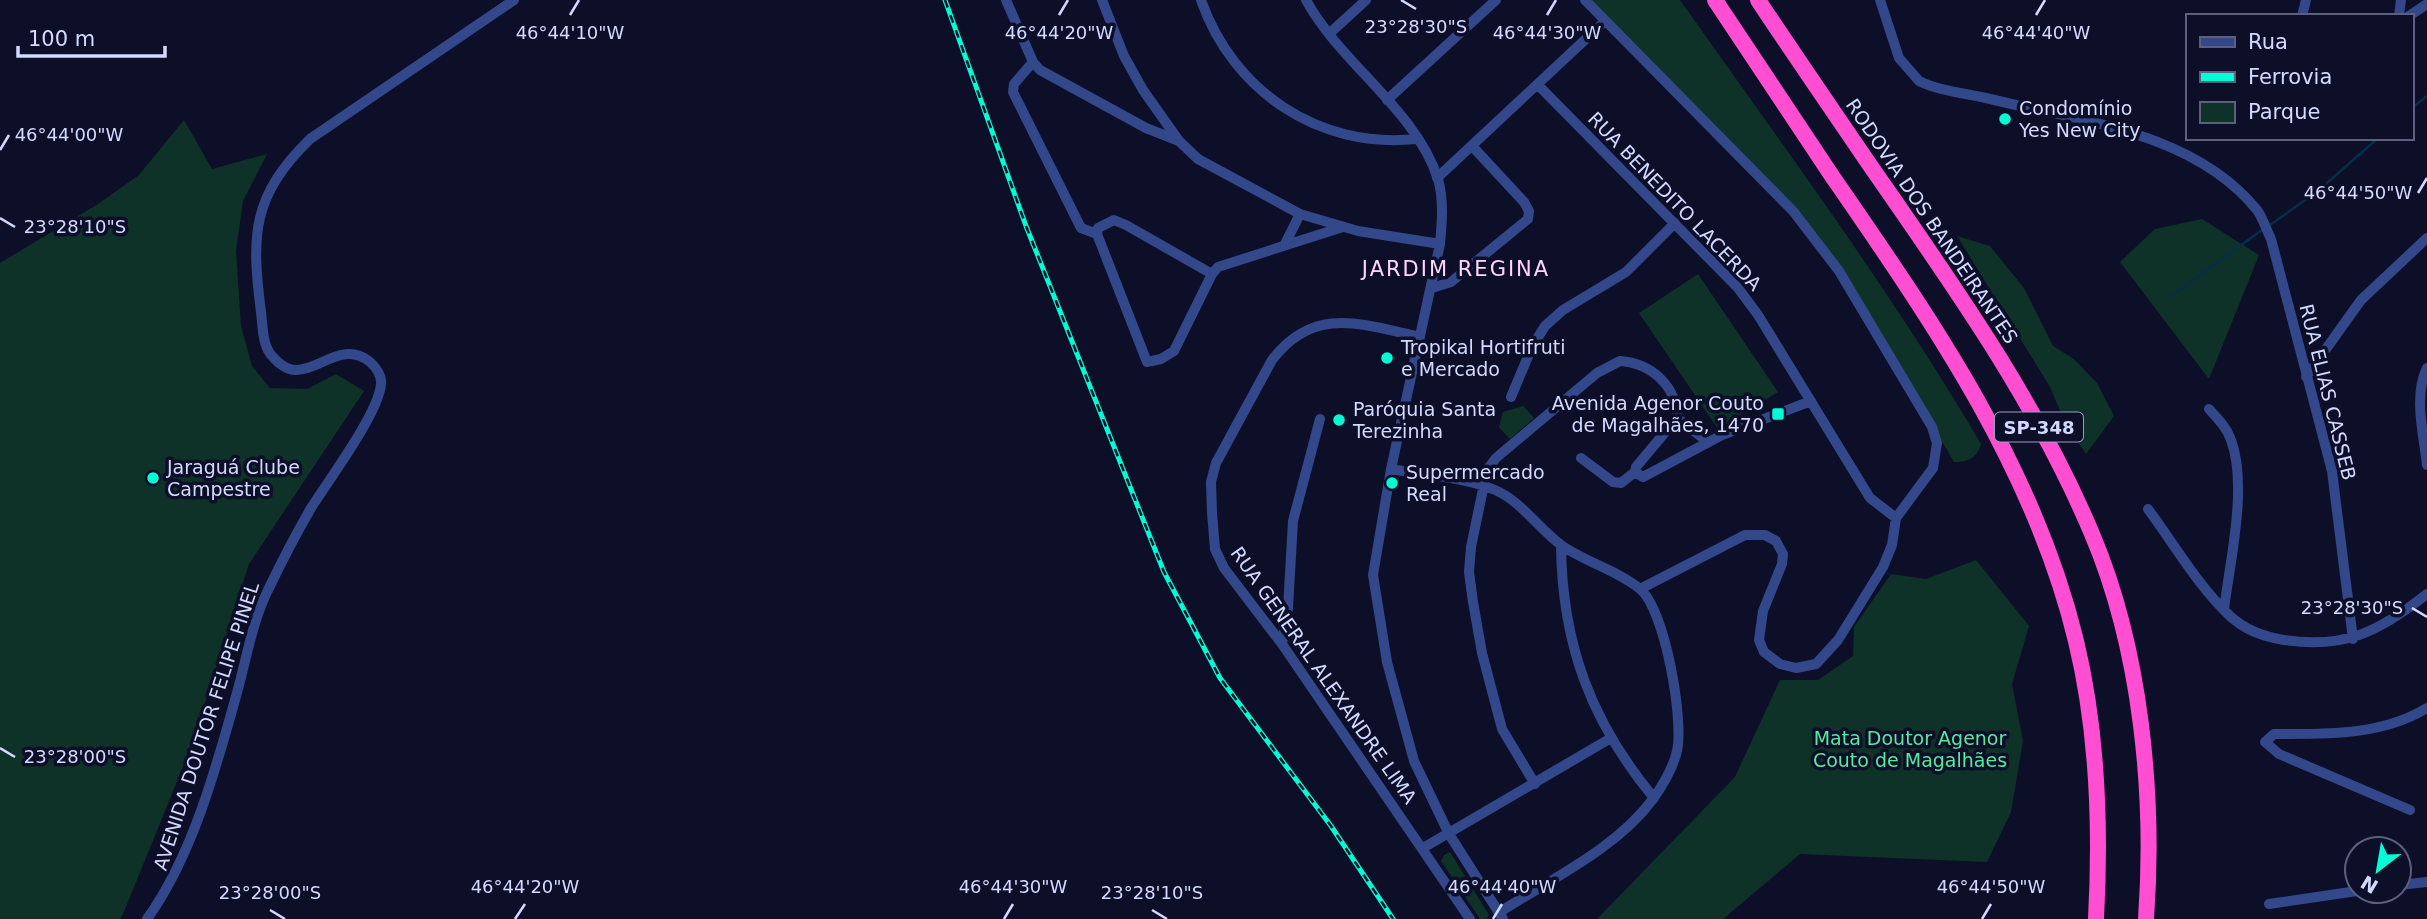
<svg xmlns="http://www.w3.org/2000/svg" width="2427" height="919" viewBox="0 0 2427 919" font-family="'DejaVu Sans',sans-serif">
	<style>
		.green { fill: #0f3228 }
		.lines { fill: none; stroke-linecap: round; stroke-linejoin: round }
		.stream { stroke: #052f49; stroke-width: 2.5 }
		.minor { stroke: #33478b; stroke-width: 10 }
		.highway { stroke: #ff4ed1; stroke-width: 16 }
		.rail-casing { stroke: #00fed6; stroke-width: 5 }
		.rail { stroke: #0d0f28; stroke-width: 2.5; stroke-dasharray: 8; stroke-linecap: butt }
		.ticks { fill: none; stroke: #d3daff; stroke-width: 2.5 }
		.poi-dot { fill: #00fed6; stroke: #0d0f28; stroke-width: 2.5 }
		.labels { text-anchor: middle; dominant-baseline: central; stroke-width: 7; stroke-linejoin: round; paint-order: stroke }
		.shield { fill: #0d0f28; stroke: #989dbe; stroke-width: 2 }
		.shield-label { font-size: 18px; font-weight: bold; fill: #d3daff }
		.poi-label { font-size: 19px; fill: #d3daff; stroke: #0d0f28; text-anchor: start }
		.street-label { font-size: 19px; fill: #d3daff; stroke: #0d0f28 }
		.park-label { font-size: 19px; fill: #53eb9e; stroke: #0d0f28 }
		.neighbourhood-label { font-size: 21px; letter-spacing: 2px; fill: #ffd5fb; stroke: #0d0f28 }
		.ticks-label { font-size: 18px; text-anchor: middle; fill: #d3daff; stroke: #0d0f28; stroke-width: 7; stroke-linejoin: round; paint-order: stroke }
	</style>
	<rect width="100%" height="100%" fill="#0d0f28"/>
	<path class="green" d="M1591,0H1680C1783,146 1890,289 1981,444C1977,458 1968,462 1954,462L1842,269Z
		M184,120L212,169L267,154L243,201L236,251L241,326L252,366L270,388L307,389L336,374L364,391L249,564L191,747L123,914L120,919H0V263L98,204L139,175Z
		M2202,219L2259,255L2209,379L2120,262L2155,229Z
		M1957,236L1990,246L2024,288L2053,346L2074,359L2097,383L2114,416L2086,454L2066,425L2050,387Z
		M1698,274L1778,392L1718,429L1639,313Z
		M1523,406L1534,418L1510,439L1499,427L1503,412Z
		M1976,560L2029,626L2012,684L2023,741L2011,812L1987,862L1800,854L1723,919H1597L1735,777L1780,680H1818L1853,656L1854,627L1891,574L1926,579Z
		M1450,852L1489,915L1486,919H1480L1441,861L1444,855Z"/>
	<g class="lines">
		<path class="stream" d="M2411,109L2427,96
			M2267,227L2318,191L2378,138
			M2171,296L2262,230"/>
		<path class="minor" d="M1006,0L1033,62L1040,70L1146,128L1179,141
			M1102,0L1124,56L1143,90L1179,141L1198,159L1300,214L1358,231L1440,244
			M1201,0C1233,91 1318,149 1416,139
			M1306,0C1340,63 1416,110 1438,179C1444,200 1442,223 1440,244L1391,469L1373,575L1387,662L1414,761L1449,834L1503,919
			M1585,0L1793,211L1839,271L1932,427L1937,443L1933,468L1896,518L1892,545L1883,567L1838,640L1816,664L1796,668L1780,664L1764,652L1759,640L1763,611L1782,564L1783,554L1776,541L1765,535H1745L1640,589
			M1880,0L1899,58L1919,81C1939,91 1964,93 1986,98C2078,121 2193,131 2257,210C2263,218 2266,229 2271,239L2332,471L2353,639
			M2302,16L2306,0
			M2399,16L2401,0
			M2409,16L2427,4
			M1329,34L1366,0
			M1033,62L1014,84L1013,92L1081,228L1097,234
			M1539,86L1738,288L1758,315L1870,498L1896,518
			M1387,100L1496,0
			M1437,178L1604,22
			M1285,244L1300,214
			M1212,274L1126,225L1114,220L1098,228L1097,234L1147,362L1161,359L1174,351L1212,274L1218,267L1343,227
			M1432,288L1451,282L1528,219L1529,211L1524,202L1473,147
			M1420,337C1361,324 1314,305 1272,360L1216,463L1211,482L1212,513L1215,549L1224,568L1282,644L1470,919
			M2427,368C2413,396 2424,436 2427,465
			M2306,377L2361,300L2427,238
			M1511,397L1532,347L1545,326L1563,310L1626,272L1675,223
			M2209,409C2218,419 2227,428 2231,440C2248,486 2230,561 2224,609
			M1677,418L1708,442
			M1581,458L1613,482L1621,483L1635,472
			M1391,469C1424,475 1464,477 1495,490C1521,501 1538,528 1561,545C1585,562 1617,570 1640,589C1665,609 1684,720 1677,751C1673,768 1663,785 1653,799C1616,849 1551,879 1500,912
			M2148,509C2174,544 2198,586 2230,616C2245,630 2265,637 2284,640C2345,649 2379,632 2427,594
			M1561,545C1562,644 1591,722 1654,798
			M1282,644L1288,608L1293,521L1320,419
			M1535,784L1502,729L1482,653L1473,602L1469,572L1471,547L1487,470L1496,458L1597,373L1620,361C1651,363 1677,386 1677,418L1636,467L1635,472L1643,477L1722,435L1811,401
			M2410,810L2279,754L2265,742L2274,734C2326,734 2381,736 2427,708
			M1423,848L1611,738
			M2399,885L2427,882
			M2269,904L2357,891
			M147,919C193,855 217,765 238,689C247,656 253,619 269,588C282,561 296,534 311,508C328,481 379,413 381,384C382,376 376,367 370,362C343,340 319,371 295,370C287,370 278,363 273,357C262,346 263,327 261,312C251,234 252,196 310,139L514,0"/>
		<path class="highway" d="M1715,0C1754,59 1793,118 1832,176C1932,321 2034,467 2076,641C2098,732 2101,826 2096,919
			M1758,0C1793,53 1829,105 1865,158C1948,278 2035,398 2092,534C2141,649 2155,795 2146,919"/>
		<g class="rail-casing">
			<path id="rail" d="M945,0L1026,226L1164,572L1220,678L1331,826L1393,919"/>
		</g>
		<use href="#rail" class="rail"/>
	</g>
	<path class="ticks" d="M1401,0L1416,9M570,15L579,0M1059,15L1068,0M1547,15L1556,0M2036,15L2045,0M0,150L9,135M2418,193L2427,178M0,218L15,227M2412,608L2427,617M0,748L15,757M270,910L285,919M1152,910L1167,919M515,919L525,904M1004,919L1013,904M1493,919L1502,904M1982,919L1991,904"/>
	<g class="poi-dot">
		<circle cx="2005" cy="119" r="7"/>
		<circle cx="1387" cy="358" r="7"/>
		<rect x="1771" y="407" width="14" height="14" rx="3.5"/>
		<circle cx="1339" cy="420" r="7"/>
		<circle cx="153" cy="478" r="7"/>
		<circle cx="1392" cy="483" r="7"/>
	</g>
	<g class="labels">
		<rect class="shield" x="1995" y="412.5" width="88" height="29" rx="5"/>
		<g class="shield-label">
			<text x="2039" y="427">SP-348</text>
		</g>
		<g class="poi-label">
			<text x="2019" y="108">Condomínio<tspan x="2019" dy="22">Yes New City</tspan></text>
			<text x="1401" y="347">Tropikal Hortifruti<tspan x="1401" dy="22">e Mercado</tspan></text>
			<text x="1764" y="403" text-anchor="end">Avenida Agenor Couto<tspan x="1764" dy="22">de Magalhães, 1470</tspan></text>
			<text x="1353" y="409">Paróquia Santa<tspan x="1353" dy="22">Terezinha</tspan></text>
			<text x="167" y="467">Jaraguá Clube<tspan x="167" dy="22">Campestre</tspan></text>
			<text x="1406" y="472">Supermercado<tspan x="1406" dy="22">Real</tspan></text>
		</g>
		<g class="street-label">
			<text transform="translate(1675 201) rotate(46)">RUA BENEDITO LACERDA</text>
			<text transform="translate(1932 221) rotate(56)">RODOVIA DOS BANDEIRANTES</text>
			<text transform="translate(2328 392) rotate(76)">RUA ELIAS CASSEB</text>
			<text transform="translate(1324 675) rotate(55)">RUA GENERAL ALEXANDRE LIMA</text>
			<text transform="translate(206 726) rotate(-72)">AVENIDA DOUTOR FELIPE PINEL</text>
		</g>
		<g class="park-label">
			<text x="1910" y="738">Mata Doutor Agenor<tspan x="1910" dy="22">Couto de Magalhães</tspan></text>
		</g>
		<g class="neighbourhood-label">
			<text x="1456" y="269">JARDIM REGINA</text>
		</g>
	</g>
	<g class="ticks-label">
		<text x="1416" y="33">23°28'30"S</text>
		<text x="570" y="39">46°44'10"W</text>
		<text x="1059" y="39">46°44'20"W</text>
		<text x="1547" y="39">46°44'30"W</text>
		<text x="2036" y="39">46°44'40"W</text>
		<text x="69" y="141">46°44'00"W</text>
		<text x="2358" y="199">46°44'50"W</text>
		<text x="75" y="233">23°28'10"S</text>
		<text x="2352" y="614">23°28'30"S</text>
		<text x="75" y="763">23°28'00"S</text>
		<text x="525" y="893">46°44'20"W</text>
		<text x="1013" y="893">46°44'30"W</text>
		<text x="1502" y="893">46°44'40"W</text>
		<text x="1991" y="893">46°44'50"W</text>
		<text x="270" y="899">23°28'00"S</text>
		<text x="1152" y="899">23°28'10"S</text>
	</g>
	<rect x="2186" y="14" width="228" height="126" fill="#0d0f28" stroke="#5c607e" stroke-width="2"/>
	<rect x="2200" y="37" width="35" height="10" fill="#33478b" stroke="#5c607e" stroke-width="2"/>
	<text x="2248" y="49" font-size="21" fill="#d3daff">Rua</text>
	<rect x="2200" y="72" width="35" height="10" fill="#00fed6" stroke="#5c607e" stroke-width="2"/>
	<text x="2248" y="84" font-size="21" fill="#d3daff">Ferrovia</text>
	<rect x="2200" y="102" width="35" height="21" fill="#0f3228" stroke="#5c607e" stroke-width="2"/>
	<text x="2248" y="119" font-size="21" fill="#d3daff">Parque</text>
	<g transform="translate(2378 870) rotate(211)"><circle r="33" fill="#0d0f28" stroke="#5c607e" stroke-width="2"/>
	<path d="M0-5L12 26L0 18L-12 26Z" fill="#00fed6"/>
	<text y="-10" font-size="19" font-weight="bold" text-anchor="middle" fill="#d3daff">N</text>
	</g>
	<path d="M18 46v10h147v-10" fill="none" stroke="#d3daff" stroke-width="3.5"/>
	<text x="28" y="46" font-size="21" fill="#d3daff" stroke="#0d0f28" stroke-width="5" paint-order="stroke">100 m</text>
</svg>
